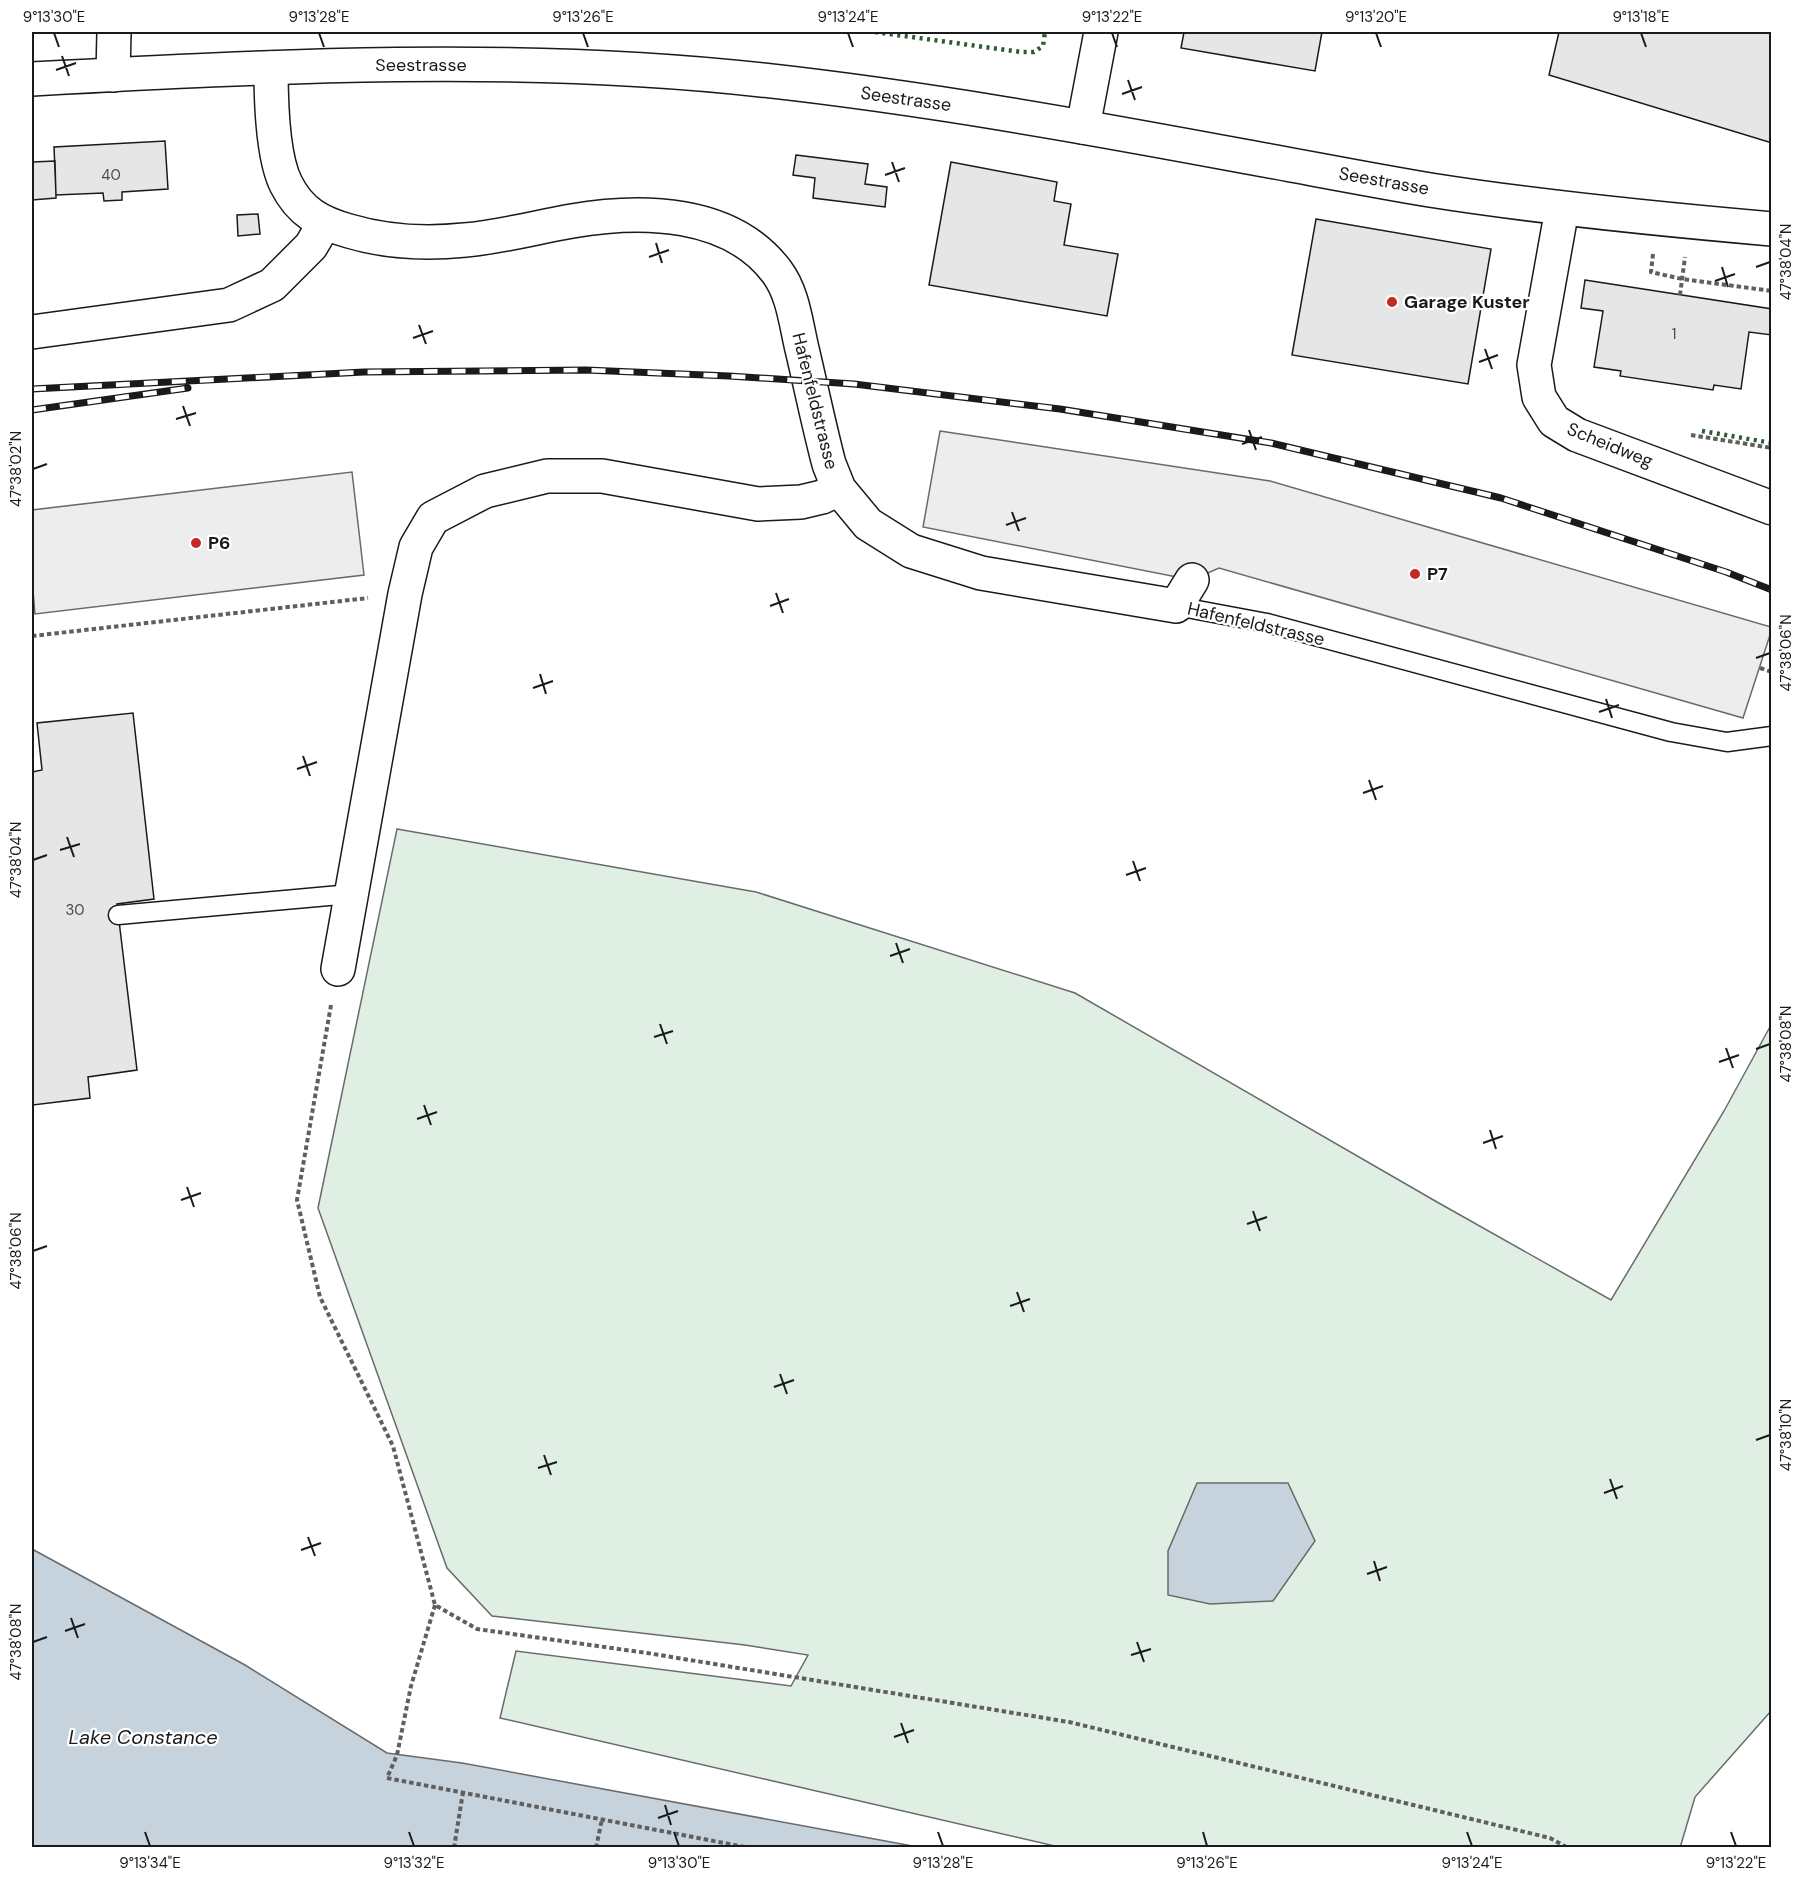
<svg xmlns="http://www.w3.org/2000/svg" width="1803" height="1879" viewBox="0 0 1803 1879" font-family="'DM Sans',sans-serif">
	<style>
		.green { fill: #e0efe3; stroke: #6a6a6a; stroke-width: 1.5 }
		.parking { fill: #ededed; stroke: #6a6a6a; stroke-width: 1.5 }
		.water { fill: #c6d2dc; stroke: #6a6a6a; stroke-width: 1.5 }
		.building { fill: #e6e6e6; stroke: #1a1a1a; stroke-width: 1.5 }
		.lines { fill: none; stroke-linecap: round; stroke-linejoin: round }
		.service-casing { stroke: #1a1a1a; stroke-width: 21 }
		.minor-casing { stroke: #1a1a1a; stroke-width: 36 }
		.primary-casing { stroke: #1a1a1a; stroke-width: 36 }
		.path { stroke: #5f5f5f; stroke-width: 4; stroke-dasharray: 4.5 3; stroke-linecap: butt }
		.service { stroke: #fff; stroke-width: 18 }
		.minor { stroke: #fff; stroke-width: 33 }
		.primary { stroke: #fff; stroke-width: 33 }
		.rail-casing { stroke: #1a1a1a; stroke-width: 7 }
		.rail { stroke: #fff; stroke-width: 4.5; stroke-dasharray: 14; stroke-linecap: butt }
		.hedge { stroke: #2b5a34; stroke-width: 4.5; stroke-dasharray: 3 4.5; stroke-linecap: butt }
		.ticks { fill: none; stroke: #1a1a1a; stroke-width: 2 }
		.poi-dot { fill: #c62828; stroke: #fff; stroke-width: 2 }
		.labels { text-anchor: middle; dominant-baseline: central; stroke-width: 4.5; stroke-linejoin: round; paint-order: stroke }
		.number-label { font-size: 15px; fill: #4d4d4d }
		.street-label { font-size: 18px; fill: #1a1a1a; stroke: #fff }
		.poi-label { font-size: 18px; font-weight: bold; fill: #1a1a1a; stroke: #fff; text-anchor: start }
		.water-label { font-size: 20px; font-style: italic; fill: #1a1a1a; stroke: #fff }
		.neatline { fill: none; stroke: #1a1a1a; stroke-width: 2 }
		.ticks-label { font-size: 15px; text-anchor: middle; fill: #1a1a1a }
	</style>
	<rect width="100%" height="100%" fill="#fff"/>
	<path class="green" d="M397,829L756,892L1075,993L1437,1202L1611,1300L1724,1111L1771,1025V1711L1695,1797L1680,1848L1059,1847L500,1718L516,1651L791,1686L808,1655L745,1645L492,1616L447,1568L318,1208Z"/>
	<path class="parking" d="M940,431L1270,481L1771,627V632L1743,718L1219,568L1192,580L923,527Z
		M352,472L364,575L35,614L32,580V510Z"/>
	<path class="water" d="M1197,1483H1288L1315,1541L1273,1601L1210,1604L1168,1595V1551Z
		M32,1549L245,1665L387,1753L462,1763L918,1847H32Z"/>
	<path class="building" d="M1184,32H1322L1315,71L1181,48Z
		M1559,32H1772V143L1549,75Z
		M165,141L168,189L122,192V200L104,201L103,193L56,195L54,147Z
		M796,155L868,164L865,184L887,187L885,207L813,198L815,178L793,175Z
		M55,161L56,198L32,200V162Z
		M951,162L1057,182L1054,201L1071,204L1064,245L1118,254L1107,316L929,285Z
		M258,214L260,234L238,236L237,215Z
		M1316,219L1491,249L1468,384L1292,355Z
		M1585,280L1772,309V335L1749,332L1741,389L1714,385L1713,390L1620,376L1621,371L1594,367L1603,311L1581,308Z
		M133,713L154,899L117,904L137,1070L88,1077L90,1098L33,1105L32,1091V772L42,770L37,723Z"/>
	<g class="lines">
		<g class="service-casing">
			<path id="service" d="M1176,606L1267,623L1671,732L1727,742L1772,736
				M118,915L351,894"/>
		</g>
		<g class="minor-casing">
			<path id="minor" d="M271,68C271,100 272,156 286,184C300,212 320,223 349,231C386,242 426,244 465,240C501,237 537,227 572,221C641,209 731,210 777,272C793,293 796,324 802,349C811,387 819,426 829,464L839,489L868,524L911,551L981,573L1176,606L1192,580
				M113,75L114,32
				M1083,127L1101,32
				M1562,209L1534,365L1539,397L1554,421L1577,435L1772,508
				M32,332L229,305L272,285L311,246L324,224
				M338,969L405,594L416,547L433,518L485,491L547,476H602L758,504L801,502L822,497L839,489"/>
		</g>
		<g class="primary-casing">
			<path id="primary" d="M32,79C274,66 519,53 762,80C925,98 1087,127 1248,157C1309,168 1370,180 1430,190C1544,208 1657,219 1772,229"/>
		</g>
		<path class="path" d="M1653,254L1651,272L1682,279L1772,291
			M1680,295L1685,257
			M1691,435L1772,448
			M32,636L368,598
			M1760,668L1772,672
			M331,1005L297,1200L320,1297L393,1446L435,1605L477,1629L647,1653L1069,1722L1550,1838L1568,1848
			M435,1605L411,1686L397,1755L387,1778L750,1848
			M454,1848L463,1792
			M596,1848L602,1819"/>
		<use href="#service" class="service"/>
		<use href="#minor" class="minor"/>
		<use href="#primary" class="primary"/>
		<g class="rail-casing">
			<path id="rail" d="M32,389L364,372L586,370L729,376L854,384L1060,409L1271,443L1501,498L1726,572L1772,590
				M32,410L188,388"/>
		</g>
		<use href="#rail" class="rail"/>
		<path class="hedge" d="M875,32L1021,52H1034L1043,46L1045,32
			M1702,431L1772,443"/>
	</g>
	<path class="ticks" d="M54,33L59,47M319,33L324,47M583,33L588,47M848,33L853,47M1112,33L1117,47M1376,33L1381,47M1641,33L1646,47M62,56L69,76M56,70L76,63M1128,80L1135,100M1122,94L1142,87M892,162L899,182M885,175L905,168M656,243L662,263M649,257L669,250M1722,267L1728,287M1756,267L1770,262M1715,281L1735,274M419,325L426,344M413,338L433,331M1485,349L1492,369M1479,362L1498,355M183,406L190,426M176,419L196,413M1249,430L1256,450M1242,444L1262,437M33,469L47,464M1012,512L1019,531M1006,525L1026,518M776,593L783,613M770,606L789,599M1756,658L1770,653M540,674L546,694M533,688L553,681M1606,699L1612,718M1599,712L1619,705M303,756L310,776M297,769L317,762M1369,780L1376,800M1363,793L1383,786M67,837L74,857M60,850L80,844M33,860L47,855M1133,861L1140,881M1126,875L1146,868M896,943L903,963M890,956L910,949M660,1024L667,1044M654,1037L673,1031M1726,1048L1733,1068M1756,1049L1770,1044M1719,1062L1739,1055M424,1105L431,1125M417,1119L437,1112M1490,1130L1496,1149M1483,1143L1503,1136M187,1187L194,1207M181,1200L201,1193M1253,1211L1260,1231M1247,1224L1267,1217M33,1251L47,1246M1017,1292L1024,1312M1010,1306L1030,1299M780,1374L787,1394M774,1387L794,1380M1756,1440L1770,1435M544,1455L551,1475M538,1468L557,1462M1610,1479L1617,1499M1604,1493L1623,1486M308,1537L315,1556M301,1550L321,1543M1374,1561L1380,1581M1367,1574L1387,1567M71,1618L78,1638M65,1631L85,1624M33,1642L47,1637M1137,1642L1144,1662M1131,1655L1151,1649M901,1723L908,1743M894,1737L914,1730M665,1805L671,1825M658,1818L678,1811M145,1832L150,1846M409,1832L414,1846M674,1832L679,1846M938,1832L943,1846M1203,1832L1207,1846M1467,1832L1472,1846M1731,1832L1736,1846"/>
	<g class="poi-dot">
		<circle cx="1392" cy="302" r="6"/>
		<circle cx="196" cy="543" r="6"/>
		<circle cx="1415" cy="574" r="6"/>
	</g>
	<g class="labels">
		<g class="number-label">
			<text x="111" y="175">40</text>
			<text x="1674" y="334">1</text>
			<text x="75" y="910">30</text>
		</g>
		<g class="street-label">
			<text x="421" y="65">Seestrasse</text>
			<text transform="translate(906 99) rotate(8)">Seestrasse</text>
			<text transform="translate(1384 181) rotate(10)">Seestrasse</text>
			<text transform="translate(815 401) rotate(76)">Hafenfeldstrasse</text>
			<text transform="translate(1610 445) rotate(22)">Scheidweg</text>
			<text transform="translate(1256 624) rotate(13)">Hafenfeldstrasse</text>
		</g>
		<g class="poi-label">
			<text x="1404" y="302">Garage Kuster</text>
			<text x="208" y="543">P6</text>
			<text x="1427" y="574">P7</text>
		</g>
		<g class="water-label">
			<text x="143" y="1737">Lake Constance</text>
		</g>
	</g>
	<rect width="1803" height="1879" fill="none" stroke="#ffffff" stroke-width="66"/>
	<rect x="33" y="33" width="1737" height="1813" class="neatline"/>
	<g class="ticks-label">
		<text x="54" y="22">9°13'30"E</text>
		<text x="319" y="22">9°13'28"E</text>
		<text x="583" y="22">9°13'26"E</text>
		<text x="848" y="22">9°13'24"E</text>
		<text x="1112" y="22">9°13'22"E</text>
		<text x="1376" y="22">9°13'20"E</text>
		<text x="1641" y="22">9°13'18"E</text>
		<text transform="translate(1786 262) rotate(-90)" y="5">47°38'04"N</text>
		<text transform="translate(16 469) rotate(-90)" y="5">47°38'02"N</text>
		<text transform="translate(1786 653) rotate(-90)" y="5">47°38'06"N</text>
		<text transform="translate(16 860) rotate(-90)" y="5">47°38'04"N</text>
		<text transform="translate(1786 1044) rotate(-90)" y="5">47°38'08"N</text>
		<text transform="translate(16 1251) rotate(-90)" y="5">47°38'06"N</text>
		<text transform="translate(1786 1435) rotate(-90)" y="5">47°38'10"N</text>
		<text transform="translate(16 1642) rotate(-90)" y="5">47°38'08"N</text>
		<text x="150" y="1868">9°13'34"E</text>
		<text x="414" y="1868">9°13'32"E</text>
		<text x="679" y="1868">9°13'30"E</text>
		<text x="943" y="1868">9°13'28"E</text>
		<text x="1207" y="1868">9°13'26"E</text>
		<text x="1472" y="1868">9°13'24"E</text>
		<text x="1736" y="1868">9°13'22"E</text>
	</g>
</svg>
